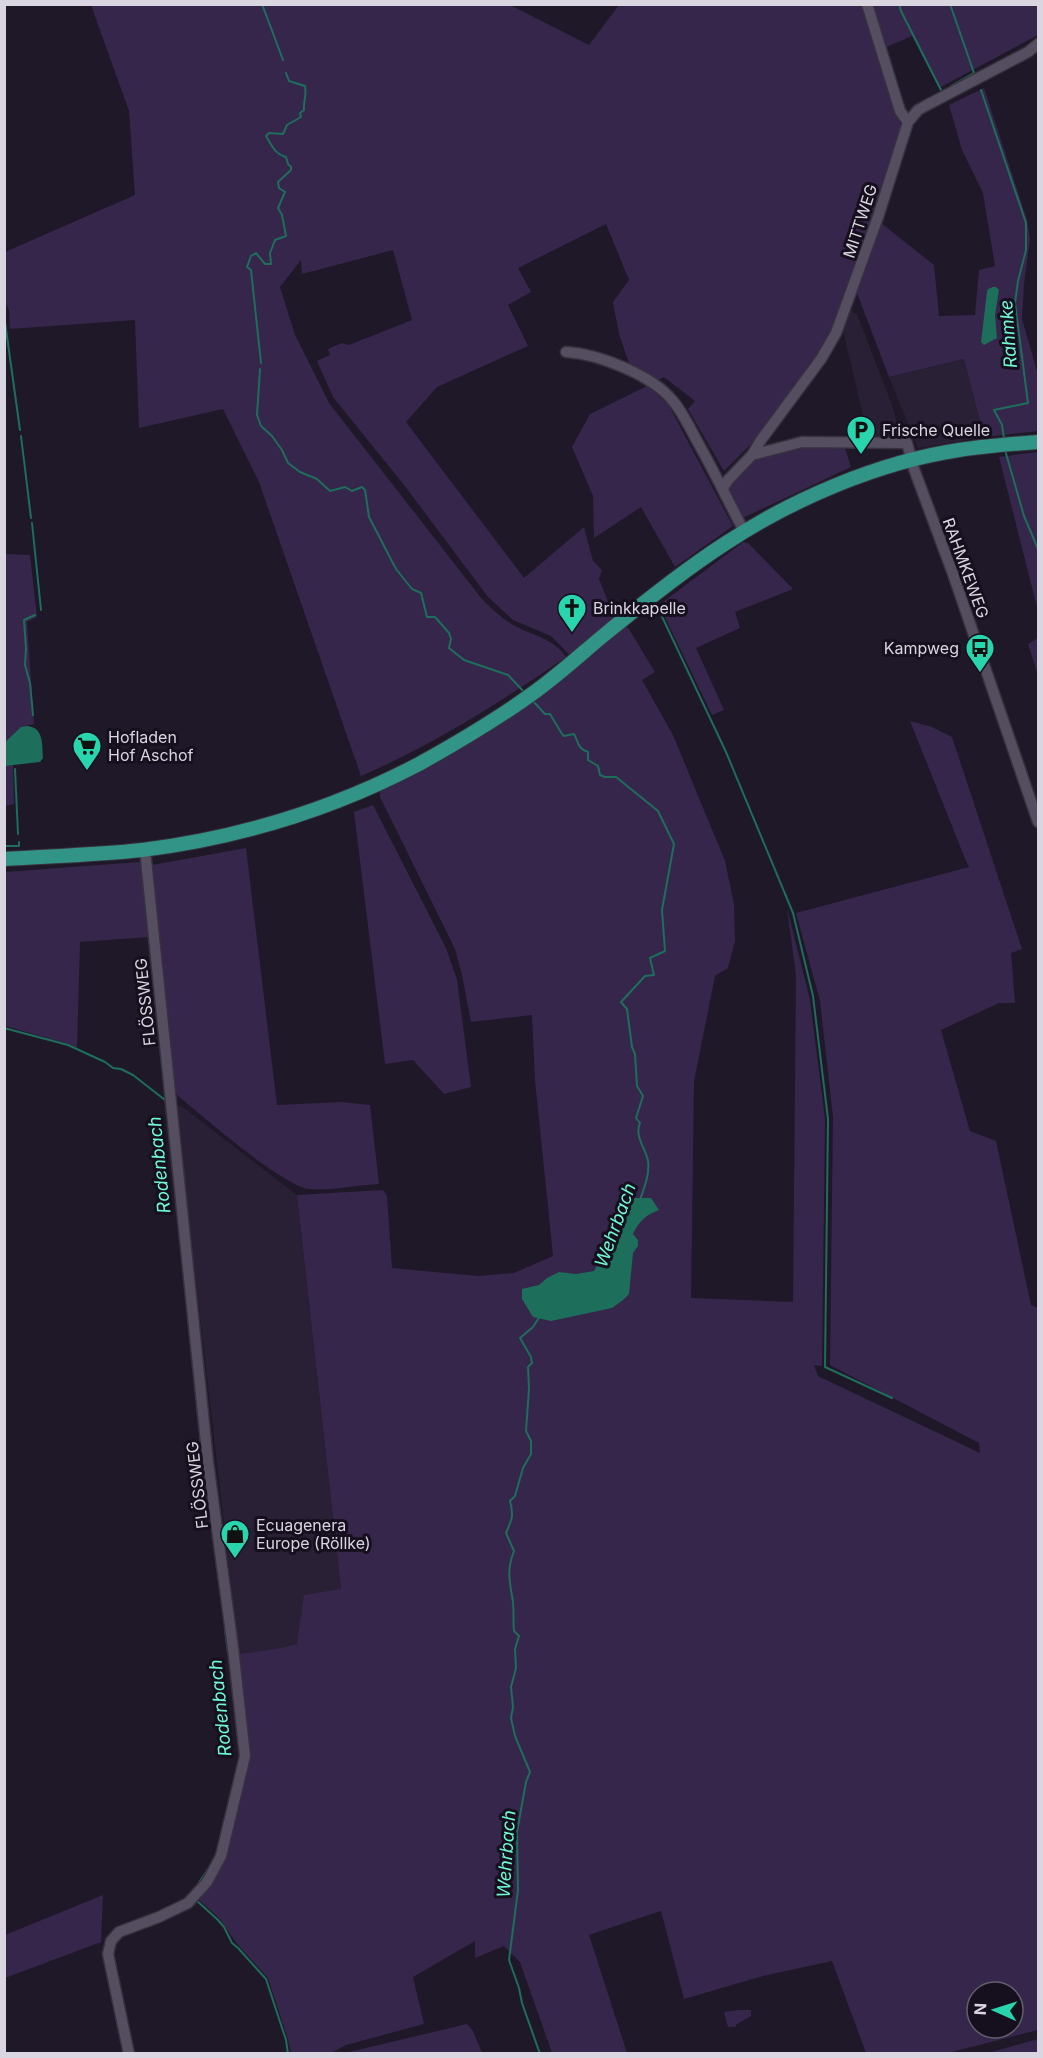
<svg xmlns="http://www.w3.org/2000/svg" width="1043" height="2058" viewBox="0 0 1043 2058" font-family="Inter,sans-serif">
	<style>
		.built { fill: #292035 }
		.green { fill: #36264b; fill-rule: evenodd }
		.water { fill: #1d6e5a }
		.lines { fill: none; stroke-linecap: round; stroke-linejoin: round }
		.stream { stroke: #1d6e5a; stroke-width: 2 }
		.minor-casing { stroke: #37323e; stroke-width: 13 }
		.major-casing { stroke: #37323e; stroke-width: 16 }
		.minor { stroke: #554e61; stroke-width: 10 }
		.major { stroke: #329486; stroke-width: 14 }
		.labels { text-anchor: middle; dominant-baseline: central; stroke-width: 6; stroke-linejoin: round; paint-order: stroke }
		.street-label { font-size: 16px; fill: #dad6e1; stroke: #160f1e }
		.poi-label { font-size: 16px; fill: #dad6e1; stroke: #160f1e; text-anchor: start }
		.water-label { font-size: 18px; font-style: italic; fill: #6efad3; stroke: #160f1e }
	</style>
	<rect width="100%" height="100%" fill="#1f1828"/>
	<path class="built" d="M850,310L857,314L892,405L901,437H866L867,433L843,330Z
		M964,359L984,437L918,448L889,377Z
		M180,1105L297,1195L341,1589L297,1644L273,1650L239,1654L176,1108Z"/>
	<path class="green" d="M91,5H510L589,45L619,5H1038V35L939,88L912,36L877,51L901,125L844,304L824,348L755,440L724,471L688,409L695,401L664,377L656,381L630,366L619,334L613,302L629,280L606,224L518,268L531,292L508,305L528,346L437,387L406,422L524,578L584,527L593,561L602,570L599,579L614,617L570,655L551,636L513,620L488,597L404,485L333,397L317,361L330,355L328,349L342,343L349,345L412,320L393,250L302,274L301,260L280,287L295,335L329,403L482,599C492,609 502,619 515,626C534,636 553,638 566,657C501,702 433,745 361,776L259,482L223,409L139,428L135,320L10,329L9,310L5,302V252L135,195L129,111Z
		M984,88L1027,220L1030,239L1024,284L1022,319L1038,375V431L984,437L964,359L889,377L857,293L881,223L934,265L939,316L975,315L979,270L995,266L983,193L962,150L949,105Z
		M647,386L668,404L733,526L675,567L641,507L594,538L593,496L572,447L590,414Z
		M844,445L851,467L743,518L729,491L731,484L756,460L787,448Z
		M1038,452V611L999,457Z
		M743,542L748,543L793,589L735,612L740,628L696,648L724,710L712,715L659,605Z
		M5,554L30,555L37,617L27,622L34,724L21,727L5,742Z
		M627,626L655,672L642,680L673,735L725,861L734,904L735,941L728,968L715,976L694,1081L691,1298L793,1302L796,975L787,908L810,1000L825,1119L822,1366L814,1365L818,1376L980,1453L979,1443L830,1365L833,1117L820,1001L796,913L969,867L966,861L910,721L932,727L952,737L1022,949L1011,953L1015,1003H999L941,1030L970,1131L996,1141L1031,1305L1038,1308V2030L948,2053H866L832,1961L763,1976L684,1999L661,1911L589,1935L627,2053H552L520,1962L504,1946L475,1958V1941L413,1977L424,2024L346,2045L331,2053H291L288,2040L268,1978L237,1944L220,1919L198,1899L209,1884L249,1756L239,1654L276,1649L297,1644L304,1595L341,1589L297,1195L383,1190L387,1196L392,1268L478,1276L514,1273L553,1256L535,1080L532,1015L471,1022L462,975L455,949L380,797V790L536,695ZM977,1992H1013V2028H977Z
		M1038,638V675L1028,644Z
		M13,763L14,804L5,806L4,766Z
		M373,805L446,948L457,980L471,1087L444,1094L413,1060L385,1064L354,812Z
		M246,848L277,1105L342,1102L370,1105L379,1184C359,1185 328,1191 310,1189C283,1187 203,1116 178,1096L175,1090L152,865Z
		M139,862L143,865L149,937L80,942L77,1048L68,1044L5,1026V872Z
		M103,1895L101,1942L5,1978V1935Z
		M739,2010H751V2016L737,2024L735,2027H728L724,2012Z
		M467,2024L473,2031L482,2053L350,2054L349,2052Z
		M1038,2039V2053H988Z"/>
	<path class="water" d="M993,287H996L999,290L995,315L997,338L984,345L981,342L987,292L988,289Z
		M27,726C44,727 42,745 43,758L40,762L5,766V742L21,727Z
		M633,1198H651L659,1210C646,1215 639,1221 633,1234L638,1240V1246L633,1253L629,1294L623,1300L612,1308L551,1321L533,1317L522,1299V1289L539,1285L547,1278L559,1272L576,1274L594,1271L614,1232L623,1229Z"/>
	<g class="lines">
		<path class="stream" d="M262,4L283,60
			M899,4L901,11L942,92L944,91
			M950,4L974,73L951,86
			M981,90L1026,223V250L1018,281L1015,303L1028,403L994,410L1002,425L1004,438
			M4,315L20,430
			M261,363L251,270L247,267L251,256L256,253L265,264H271L270,253L275,240L286,236L282,215L278,208L285,192L279,188L278,182L291,170V167L288,164L286,157C275,154 272,146 266,136L269,133L283,134L287,125L301,117L300,113L304,110C303,102 307,95 305,86L289,81L286,73
			M260,369L257,415L261,426L272,436L282,450L288,463L300,472L317,479L330,491L345,487L352,491L362,487L365,490L369,517L396,569L412,589L421,593L427,617H435L449,633L451,639L449,648L464,660L508,675L526,694
			M21,436L31,518
			M1005,450L1024,516L1038,549
			M32,523L41,610
			M657,606L726,752L793,913L813,996L828,1119L825,1367L892,1398
			M532,700L545,714H550L562,734L564,736L574,734C579,743 577,748 588,752V760L598,766L600,775L605,777H616L658,811L674,844L662,910L665,951L650,958L654,975L645,976L621,1002L627,1009L632,1047L635,1054L637,1086L643,1096L636,1118L640,1123C634,1136 646,1149 648,1161C650,1174 644,1188 640,1200
			M33,715L30,683L25,665L26,648L24,620L35,615
			M15,769L18,834
			M4,846H19V842
			M4,1028L68,1045L105,1062L113,1068L121,1069L133,1075L165,1100L166,1104
			M197,1407L200,1431
			M225,1629L228,1653
			M198,1884L208,1869
			M196,1900L218,1920L224,1927L232,1943L238,1948L266,1979L286,2040L288,2054
			M540,2054L522,2003L519,1988L509,1960L518,1890L517,1832L526,1782L530,1772L515,1736L511,1718L513,1707L511,1687L516,1668L515,1649L519,1636L514,1631C513,1622 514,1612 513,1602C510,1583 506,1571 514,1551L506,1533C512,1519 514,1516 510,1501L515,1496L523,1468L531,1454V1441L526,1431L529,1389L528,1367L532,1363L531,1357L520,1338L533,1327L540,1316"/>
		<g class="minor-casing">
			<path id="minor" d="M867,4L900,111L908,122
				M566,352C599,354 652,375 673,401C683,413 690,428 697,441C714,471 728,501 744,531
				M752,455L802,442L907,443L914,469L953,574L1038,822
				M723,488L728,480L752,455L761,440L821,359L836,333L878,217L908,122L918,110L927,105L1028,52L1038,44
				M129,2054L108,1954L111,1941L119,1932L159,1917L188,1903L207,1882L221,1856L245,1756L233,1648L208,1462L145,850"/>
		</g>
		<g class="major-casing">
			<path id="major" d="M4,859C50,856 96,855 142,850C238,838 333,809 419,764C457,743 502,716 536,691C558,675 578,657 598,640C639,606 681,572 726,543C793,499 879,462 959,450C985,446 1012,444 1038,442"/>
		</g>
		<use href="#minor" class="minor"/>
		<use href="#major" class="major"/>
	</g>
	<defs>
		<g id="parking-pin" transform="scale(1.5)"><path d="M0 17L-7.5 6A9.5 9.5 0 1 1 7.5 6Z" fill="#28d5ad" stroke="#160f1e"/><path d="M-3.5-5.5H1a3.5 3.5 0 0 1 0 7H-1V5.5H-3.5ZM-1-3.4V-.6H.8a1.4 1.4 0 0 0 0-2.8Z" fill="#111"/></g>
		<g id="church-pin" transform="scale(1.5)"><path d="M0 17L-7.5 6A9.5 9.5 0 1 1 7.5 6Z" fill="#28d5ad" stroke="#160f1e"/><path d="M-1.2-6h2.4v3.5h3.3v2.4h-3.3V6h-2.4V-.1h-3.3v-2.4h3.3Z" fill="#111"/></g>
		<g id="bus-pin" transform="scale(1.5)"><path d="M0 17L-7.5 6A9.5 9.5 0 1 1 7.5 6Z" fill="#28d5ad" stroke="#160f1e"/><path d="M-5-6H5V4H4V6H2V4H-2V6H-4V4H-5ZM-3.5-4V0h7V-4ZM-3.5 1.2v1.5H-2V1.2ZM2 1.2v1.5H3.5V1.2Z" fill="#111"/></g>
		<g id="supermarket-pin" transform="scale(1.5)"><path d="M0 17L-7.5 6A9.5 9.5 0 1 1 7.5 6Z" fill="#28d5ad" stroke="#160f1e"/><path d="M-6-5.5h2.5l.6 2H6L4.5 2H-2.5L-4.4-4H-6ZM-1.5 3.2a1.3 1.3 0 1 0 .1 0ZM3 3.2a1.3 1.3 0 1 0 .1 0Z" fill="#111"/></g>
		<g id="shop-pin" transform="scale(1.5)"><path d="M0 17L-7.5 6A9.5 9.5 0 1 1 7.5 6Z" fill="#28d5ad" stroke="#160f1e"/><path d="M-5-2.5h2.3a2.7 3.5 0 0 1 5.4 0H5L5.5 6h-11ZM-1.5-2.5h3a1.5 2.3 0 0 0-3 0Z" fill="#111"/></g>
	</defs>
	<g fill-rule="evenodd">
		<use href="#parking-pin" x="861" y="430"/>
		<use href="#church-pin" x="572" y="608"/>
		<use href="#bus-pin" x="980" y="648"/>
		<use href="#supermarket-pin" x="87" y="746"/>
		<use href="#shop-pin" x="235" y="1534"/>
	</g>
	<g class="labels">
		<g class="street-label">
			<text transform="translate(860 221) rotate(-72)">MITTWEG</text>
			<text transform="translate(966 568) rotate(70)">RAHMKEWEG</text>
			<text transform="translate(145 1002) rotate(-96)">FLÖSSWEG</text>
			<text transform="translate(197 1485) rotate(-97)">FLÖSSWEG</text>
		</g>
		<g class="poi-label">
			<text x="882" y="430">Frische Quelle</text>
			<text x="593" y="608">Brinkkapelle</text>
			<text x="959" y="648" text-anchor="end">Kampweg</text>
			<text x="108" y="737">Hofladen<tspan x="108" dy="18">Hof Aschof</tspan></text>
			<text x="256" y="1525">Ecuagenera<tspan x="256" dy="18">Europe (Röllke)</tspan></text>
		</g>
		<g class="water-label">
			<text transform="translate(1008 334) rotate(-94)">Rahmke</text>
			<text transform="translate(159 1165) rotate(-96)">Rodenbach</text>
			<text transform="translate(615 1225) rotate(-70)">Wehrbach</text>
			<text transform="translate(220 1708) rotate(-96)">Rodenbach</text>
			<text transform="translate(506 1854) rotate(-86)">Wehrbach</text>
		</g>
	</g>
	<rect width="1043" height="2058" fill="none" stroke="#dad6e1" stroke-width="12"/>
	<g transform="translate(995 2010) rotate(273)"><circle r="28" fill="#160f1e" stroke="#645f6c" stroke-width="1.5"/>
	<path d="M0-4.5L10 22L0 15L-10 22Z" fill="#28d5ad"/>
	<text y="-9" font-size="16" font-weight="bold" text-anchor="middle" fill="#dad6e1">N</text>
	</g>
</svg>
